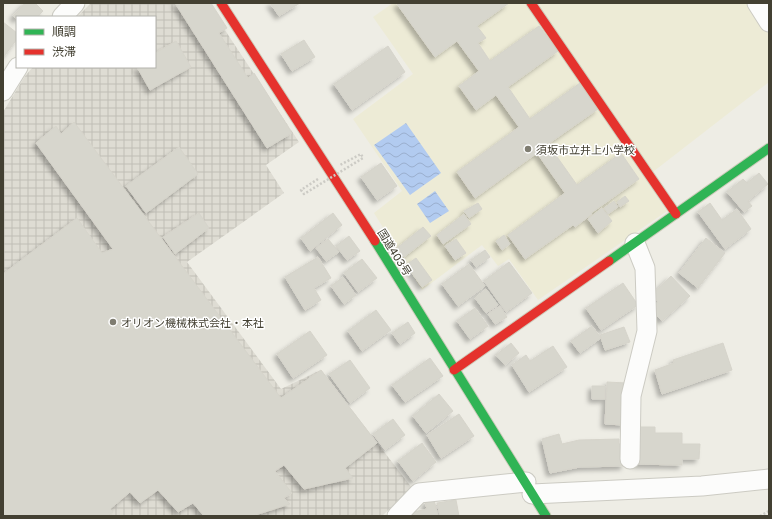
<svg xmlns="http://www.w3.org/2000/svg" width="772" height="519" viewBox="0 0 772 519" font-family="'Golos Text','Noto Sans JP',sans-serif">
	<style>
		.industrial { fill: url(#industrial-grid) }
		.education { fill: #edebd6 }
		.water { fill: url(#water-waves) }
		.building { fill: #d7d6cd; stroke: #d6d4cb; filter: url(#shadow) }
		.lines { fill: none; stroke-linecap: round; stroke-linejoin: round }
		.street-casing { stroke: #cccbc3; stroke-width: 21 }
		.fast-casing { stroke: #ceccbb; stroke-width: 11 }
		.jam-casing { stroke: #ceccbb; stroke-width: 11 }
		.path { stroke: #cccbc5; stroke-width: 2.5; stroke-dasharray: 2 2; stroke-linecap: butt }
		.street { stroke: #fcfcfb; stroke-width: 19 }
		.fast { stroke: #30b455; stroke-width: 9 }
		.jam { stroke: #e5322d; stroke-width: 9 }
		.path-bridge { stroke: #cccbc5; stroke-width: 2.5; stroke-dasharray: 2 2; stroke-linecap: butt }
		.poi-dot { fill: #7f7d71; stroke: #fff; stroke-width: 1.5 }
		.labels { text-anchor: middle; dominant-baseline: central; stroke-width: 3; stroke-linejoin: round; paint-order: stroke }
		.poi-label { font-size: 11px; fill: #434032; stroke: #fff; text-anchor: start }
		.street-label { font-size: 11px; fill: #434032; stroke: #fff }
	</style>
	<defs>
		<pattern id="industrial-grid" width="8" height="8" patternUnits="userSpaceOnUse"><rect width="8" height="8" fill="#dedcd3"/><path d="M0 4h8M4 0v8" fill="none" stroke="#c0beb6"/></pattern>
		<pattern id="water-waves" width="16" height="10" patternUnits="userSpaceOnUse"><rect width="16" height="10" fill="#b2cbf0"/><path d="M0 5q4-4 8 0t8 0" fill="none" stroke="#9aafce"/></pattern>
		<filter id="shadow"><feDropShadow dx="-3.5" dy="3.5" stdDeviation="2" flood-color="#0004"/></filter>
	</defs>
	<rect width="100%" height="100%" fill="#eeede5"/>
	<path class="industrial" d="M91,3H207L299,142L266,165L284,193L187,262L281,389L321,370L412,488L382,516H3V112L25,76L33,67H155V17H77Z"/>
	<path class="education" d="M393,3H748L769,35V82L645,178L667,211L538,300L509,259L498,266L482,245L422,290L374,213L402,191L353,119L413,74L373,17Z"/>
	<path class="water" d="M406,123L441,173L410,195L374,145Z
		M435,191L449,211L430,223L417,204Z"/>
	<path class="building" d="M25,3H35L43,11L37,17H17V20L13,16Z
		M175,3H211L227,28L219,33L248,78L254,73L292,133L267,148Z
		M270,3H300L279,16Z
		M398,3H509L477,26L486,38L478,43L490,61L539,26L558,51L508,87L530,119L580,83L598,109L548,144L577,185L621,153L639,179L591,213L592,214L575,227L573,225L525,259L508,235L565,193L537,153L475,198L457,172L519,127L496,95L476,110L459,86L479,71L457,41L435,57L397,4Z
		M3,22L17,33V39L3,58Z
		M304,40L315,57L292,71L281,54Z
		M176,41L191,67L150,90L137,67H155V53Z
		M388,46L405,72L352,110L334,84Z
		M74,122L281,398L321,370L377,443L345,468L353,478L304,489L284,465L275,471L292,493L284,498L290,504L252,516H204L193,503L178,512L158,490L140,503L130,492L110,509L113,512L108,516H3V274L77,218L102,253L113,249L36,143L56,126L61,134Z
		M179,147L198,174L146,213L126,186Z
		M381,163L397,186L377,200L361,177Z
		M759,173L768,184L748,201L752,206L744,212L727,192L743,179L747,183Z
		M625,196L629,201L620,207L617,202Z
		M614,201L618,207L608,214L604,208Z
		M478,203L482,209L469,218L464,211Z
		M710,203L722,220L737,209L751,229L725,249L698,212Z
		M602,208L612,221L598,233L588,219Z
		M199,213L209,228L175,254L163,237Z
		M333,213L342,225L310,251L301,238Z
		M464,214L471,224L443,244L437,235Z
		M423,227L431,236L404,257L397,248Z
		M504,235L510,244L502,250L496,241Z
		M349,236L360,251L347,260L336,246Z
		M706,238L725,253L698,288L679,273Z
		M328,239L339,252L326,261L316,248Z
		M456,239L466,253L455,260L445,246Z
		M485,250L490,257L476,267L471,260Z
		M318,257L331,278L314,288L321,300L305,310L285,277Z
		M416,258L432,280L422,287L406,265Z
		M362,259L377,278L358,292L344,273Z
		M509,262L532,293L506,312L484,281Z
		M469,264L485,286L458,306L442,284Z
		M671,276L690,296L662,321L650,309L658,302L651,295Z
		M343,277L356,295L344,304L331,286Z
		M623,283L638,305L601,330L586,308Z
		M486,289L498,305L486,313L475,298Z
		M500,306L507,317L495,324L488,314Z
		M475,308L488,326L470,339L457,321Z
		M376,310L391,330L362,351L348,331Z
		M408,322L415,333L400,344L392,333Z
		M592,326L601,338L580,353L571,341Z
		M624,327L630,342L605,350L600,335Z
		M310,331L327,355L293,378L277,354Z
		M511,343L519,353L505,365L496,355Z
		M723,343L732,370L662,394L655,370L674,363L673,360Z
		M553,346L567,367L529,392L512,365L526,355L530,361Z
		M430,358L443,376L405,402L392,385Z
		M350,360L370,388L350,403L329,374Z
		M607,382L627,383L625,425L605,424Z
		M592,386H605V399H592Z
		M439,394L453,411L426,433L413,416Z
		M459,414L474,436L441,458L427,435Z
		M393,419L405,435L385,450L373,434Z
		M636,427H655V433H682V444H700L699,459H682V465L635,464Z
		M559,434L562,444L579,440L619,439V444H624V466L580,467L550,473L542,439Z
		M422,443L436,462L413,481L398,461Z
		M434,500L438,516H414L413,512L427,509L425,502Z
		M456,500L459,516H440L437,503Z"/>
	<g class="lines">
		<g class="street-casing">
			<path id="street" d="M757,3L769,22
				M62,17L75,3
				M3,91L18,67
				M630,459L631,396L647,331L645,268L635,243
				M532,494L702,486L769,479
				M397,516L419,493L526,482"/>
		</g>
		<g class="fast-casing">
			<path id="fast" d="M375,241L546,516
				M609,261L769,148"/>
		</g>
		<g class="jam-casing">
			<path id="jam" d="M221,3L375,241
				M531,3L676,214
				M454,370L609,261"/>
		</g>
		<path class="path" d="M760,516L769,511"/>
		<use href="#street" class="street"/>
		<use href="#fast" class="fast"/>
		<use href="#jam" class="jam"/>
		<path class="path-bridge" d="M318,179L301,190L304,194L363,158L361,154L340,165"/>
	</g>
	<g class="poi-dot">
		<circle cx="528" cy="149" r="4"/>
		<circle cx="113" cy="322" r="4"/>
	</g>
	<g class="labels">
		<g class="poi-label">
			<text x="536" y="149">須坂市立井上小学校</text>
			<text x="121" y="322">オリオン機械株式会社・本社</text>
		</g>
		<g class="street-label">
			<text transform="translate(395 252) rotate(58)">国道403号</text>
		</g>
	</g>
	<rect width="772" height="519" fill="none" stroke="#434032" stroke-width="8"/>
	<rect x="16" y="16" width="140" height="52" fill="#ffffff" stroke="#b4b3ad"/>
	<rect x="24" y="29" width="20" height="6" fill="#30b455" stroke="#b4b3ad"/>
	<text x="52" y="36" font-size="12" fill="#434032">順調</text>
	<rect x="24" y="49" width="20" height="6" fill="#e5322d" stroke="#b4b3ad"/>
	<text x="52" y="56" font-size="12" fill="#434032">渋滞</text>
</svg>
